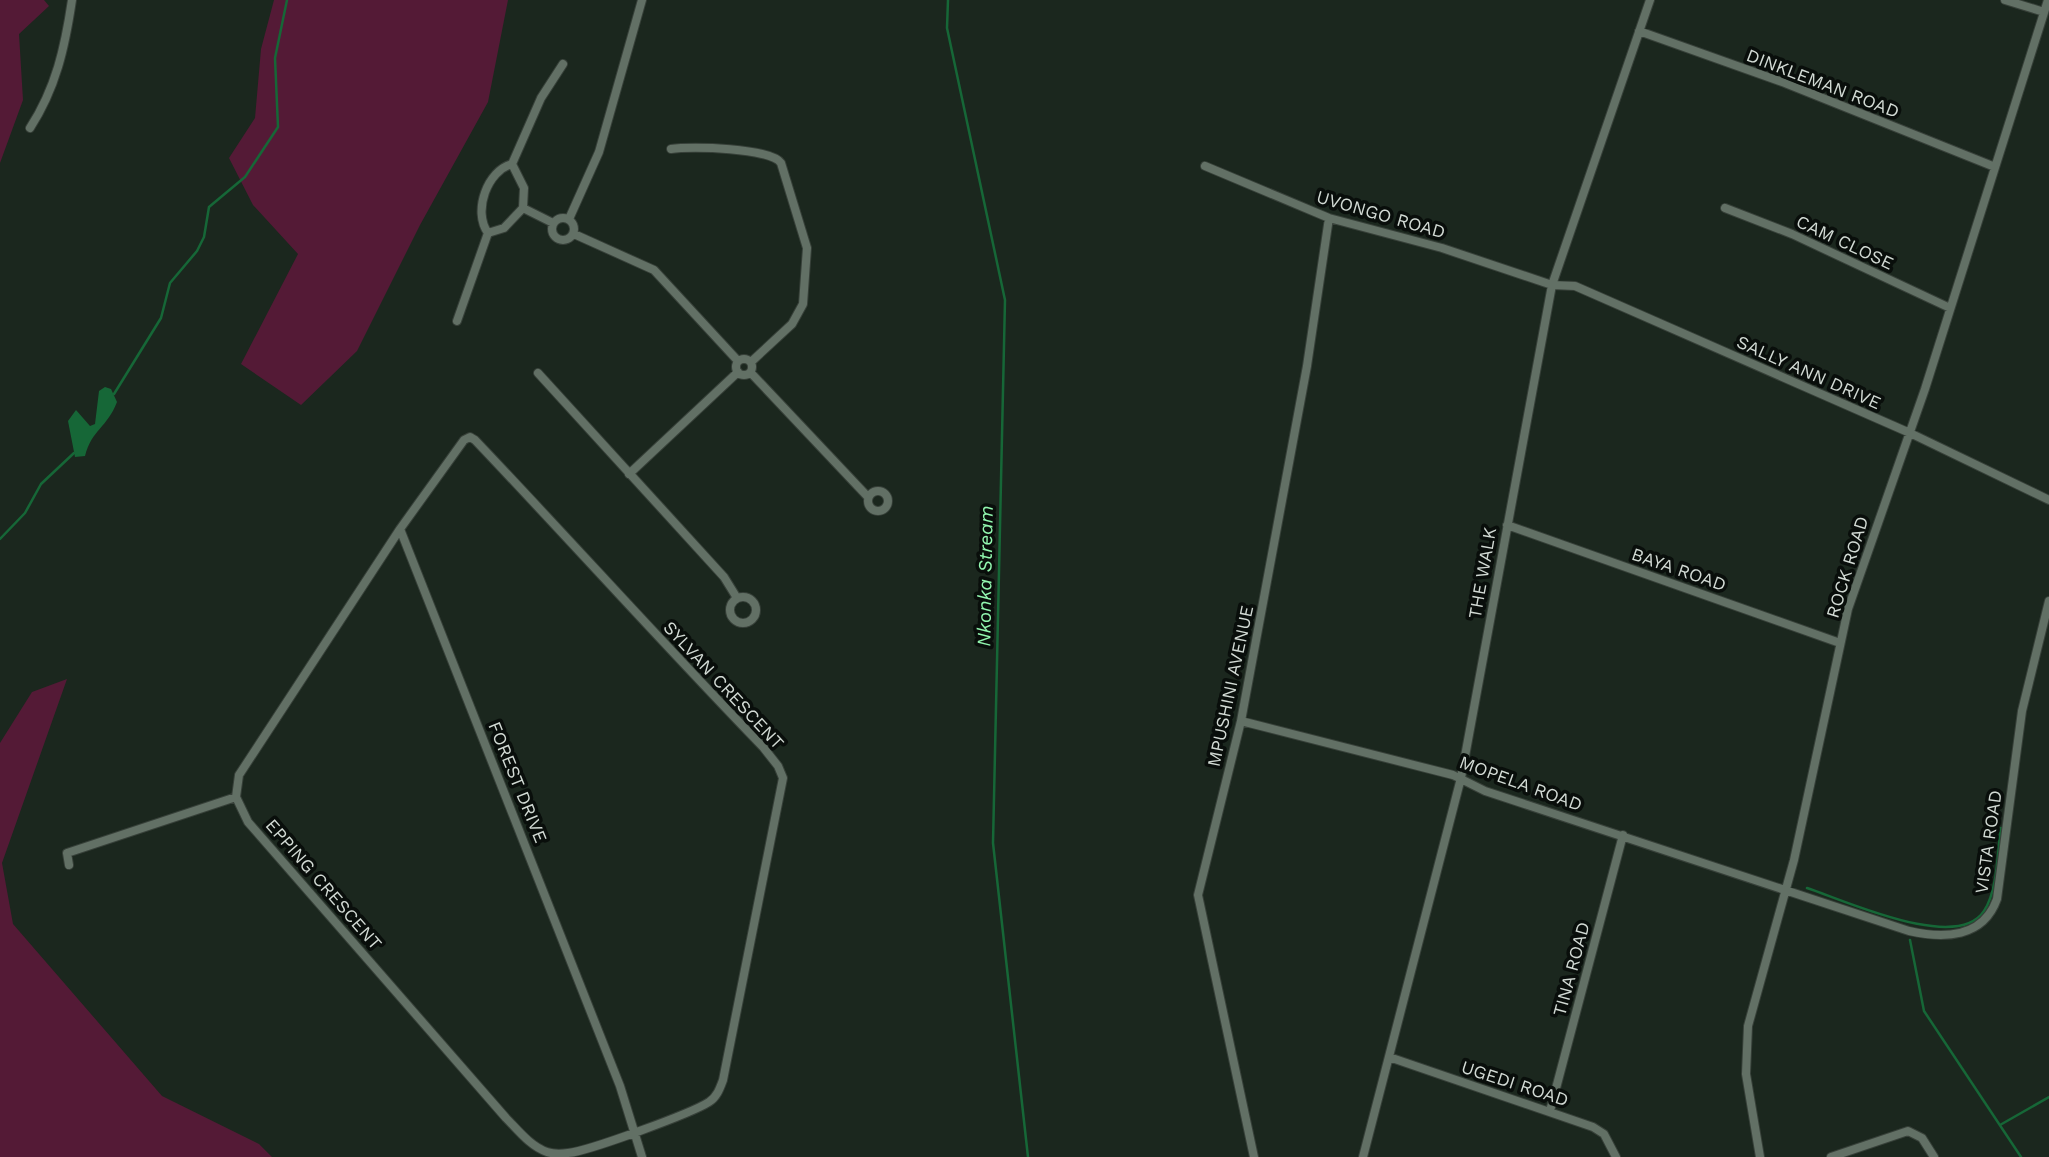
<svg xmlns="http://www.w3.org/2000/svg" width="2049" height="1157" viewBox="0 0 2049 1157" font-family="'Work Sans',sans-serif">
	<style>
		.green { fill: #541a36 }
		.water { fill: #166737 }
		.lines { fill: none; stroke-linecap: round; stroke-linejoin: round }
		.stream { stroke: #166737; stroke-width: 2.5 }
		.street-casing { stroke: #374039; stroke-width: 10 }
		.street { stroke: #627065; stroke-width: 8 }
		.labels { text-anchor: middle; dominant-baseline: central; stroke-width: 7; stroke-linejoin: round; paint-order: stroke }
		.street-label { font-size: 18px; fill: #d2dad4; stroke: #090e0b }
		.water-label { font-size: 19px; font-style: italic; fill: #93f8b0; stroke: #090e0b }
	</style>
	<rect width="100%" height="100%" fill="#1b271e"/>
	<path class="green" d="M0,0H44L49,6L19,34L23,100L0,163Z
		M274,0H508L488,102L420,225L357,351L301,405L241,364L298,254L253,205L229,158L255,118L261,49Z
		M67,679L2,863L13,924L162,1096L259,1144L272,1157H0V743L32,692Z"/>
	<path class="water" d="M105,387L111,389L117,402C107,428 92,429 85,456L75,457L68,421L76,410L90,426L95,424L99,391Z"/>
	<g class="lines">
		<path class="stream" d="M948,0L947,28L1005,300L993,843L1028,1157
			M114,394L161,318L170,283L197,251L204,237L209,207L245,177L278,127L275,58L287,0
			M0,539L25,513L41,484L74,453
			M1807,888C1844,900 1957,953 1984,911C1998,890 1997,853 2001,828
			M1910,940L1924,1011L2021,1157
			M2000,1125L2049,1097"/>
		<g class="street-casing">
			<path id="street" d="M2005,0L2044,12
				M1639,31L1785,83L1995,167
				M30,128C56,88 65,47 72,0
				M671,149C691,146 771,148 781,163L807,248L803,304L792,324L751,362
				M1205,166L1329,218L1442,248L1552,285L1575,286L1910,433L2049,500
				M523,208L553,223
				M1725,208L1792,234L1950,308
				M552 229a11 11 0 1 1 22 0a11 11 0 1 1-22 0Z
				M569,219L599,152L642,0
				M488,233C472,211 488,170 512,164L541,98L563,64
				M488,233L504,228L523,208L524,188L512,164
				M574,234L654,270L738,361
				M457,321L488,233
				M736 367a8 8 0 1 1 16 0a8 8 0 1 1-16 0Z
				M538,373L724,577L737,598
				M751,373L868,497
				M629,474L738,372
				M868 501a10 10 0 1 1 20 0a10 10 0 1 1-20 0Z
				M1507,525L1840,643
				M400,529L239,775L236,797L248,822L506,1118C518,1130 530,1146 547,1152C553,1154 561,1154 568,1153C589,1151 692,1113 709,1102C717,1097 720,1088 723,1080L783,778L778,766L763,747C665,646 572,542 475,440L470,437L464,440L400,529L620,1086L642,1157
				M730 610a13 13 0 1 1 26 0a13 13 0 1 1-26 0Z
				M1241,721L1453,775L1485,791L1909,931C1944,939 1983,938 1997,899L2022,711L2049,601
				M69,865L67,853L236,797
				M1389,1057L1593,1127L1604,1134L1616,1157
				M1550,1111L1623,835
				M1254,1157L1198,895L1241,721L1307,366L1329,218
				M1363,1157L1461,778L1552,285L1650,0
				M1760,1157L1746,1074L1748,1026L1794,860L1848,609L1925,389L2048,0
				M1831,1157L1908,1131L1922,1138L1934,1157"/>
		</g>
		<use href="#street" class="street"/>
	</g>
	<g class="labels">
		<g class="street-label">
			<text transform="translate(1823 83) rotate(21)">DINKLEMAN ROAD</text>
			<text transform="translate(1381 214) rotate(16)">UVONGO ROAD</text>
			<text transform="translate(1845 242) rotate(25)">CAM CLOSE</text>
			<text transform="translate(1809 372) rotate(24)">SALLY ANN DRIVE</text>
			<text transform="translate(1847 567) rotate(-73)">ROCK ROAD</text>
			<text transform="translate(1679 569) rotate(19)">BAYA ROAD</text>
			<text transform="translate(1482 573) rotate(-80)">THE WALK</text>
			<text transform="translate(724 685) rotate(47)">SYLVAN CRESCENT</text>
			<text transform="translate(1230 686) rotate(-78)">MPUSHINI AVENUE</text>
			<text transform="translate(518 782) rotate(68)">FOREST DRIVE</text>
			<text transform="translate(1521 783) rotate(20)">MOPELA ROAD</text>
			<text transform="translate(1988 842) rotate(-82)">VISTA ROAD</text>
			<text transform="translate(324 884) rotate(49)">EPPING CRESCENT</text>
			<text transform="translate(1571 969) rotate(-75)">TINA ROAD</text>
			<text transform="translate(1515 1083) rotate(18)">UGEDI ROAD</text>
		</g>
		<g class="water-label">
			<text transform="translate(985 576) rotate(-89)">Nkonka Stream</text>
		</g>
	</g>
</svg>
